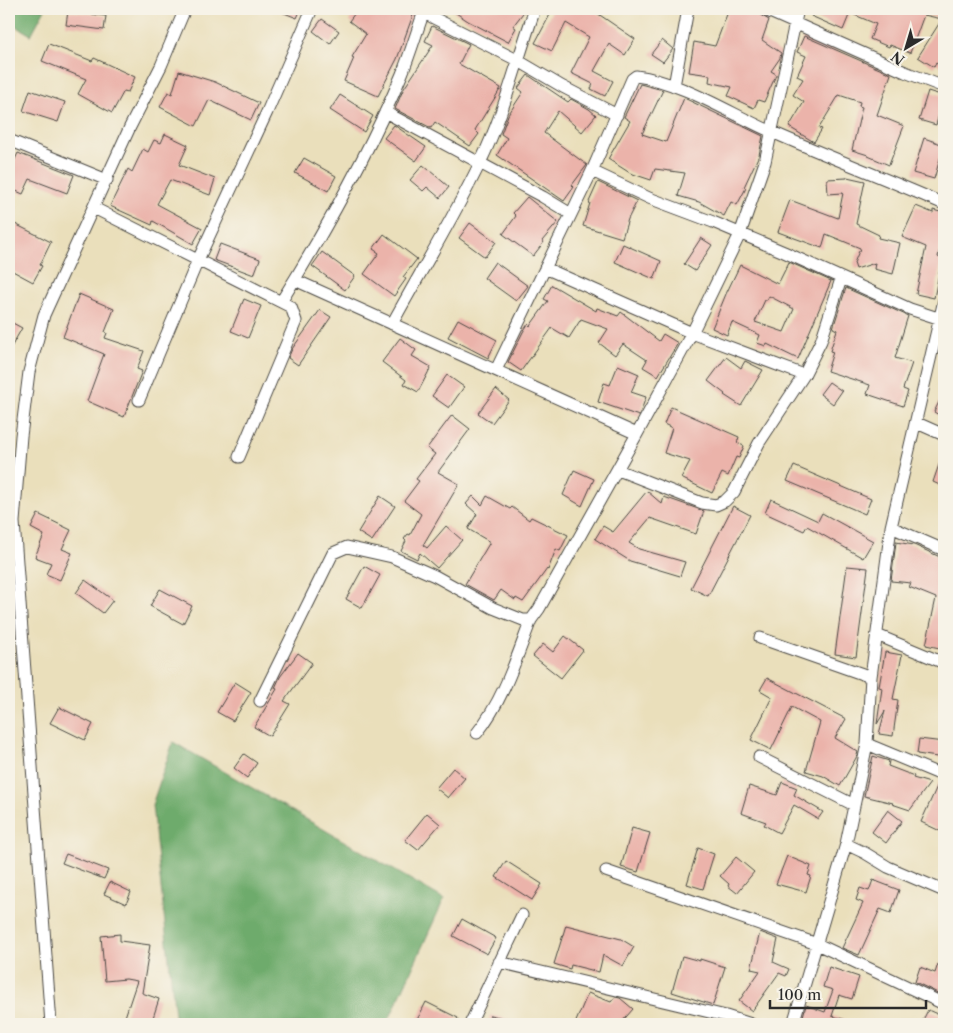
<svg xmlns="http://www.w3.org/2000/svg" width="953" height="1033" viewBox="0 0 953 1033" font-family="'Libre Caslon Text',serif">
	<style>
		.forest { fill: #6eab6c; stroke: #4c6b4c }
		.building { fill: #ebb3aa; fill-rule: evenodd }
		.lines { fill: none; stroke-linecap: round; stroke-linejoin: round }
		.minor-casing { stroke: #484641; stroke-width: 13 }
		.minor { stroke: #fff; stroke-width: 11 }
	</style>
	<rect width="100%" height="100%" fill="#f7f3e8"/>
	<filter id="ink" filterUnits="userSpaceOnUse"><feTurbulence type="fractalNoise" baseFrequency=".02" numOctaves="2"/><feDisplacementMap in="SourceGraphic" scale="10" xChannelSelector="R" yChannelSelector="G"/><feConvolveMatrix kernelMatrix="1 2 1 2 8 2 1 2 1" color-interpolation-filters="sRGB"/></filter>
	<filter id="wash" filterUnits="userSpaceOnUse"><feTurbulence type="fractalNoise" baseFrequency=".0096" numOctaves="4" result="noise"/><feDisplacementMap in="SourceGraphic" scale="20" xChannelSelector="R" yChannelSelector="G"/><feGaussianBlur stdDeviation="1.12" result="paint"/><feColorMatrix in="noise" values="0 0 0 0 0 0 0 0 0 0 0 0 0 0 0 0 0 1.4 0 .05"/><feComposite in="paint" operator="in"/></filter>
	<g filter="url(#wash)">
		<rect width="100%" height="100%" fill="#eadfbb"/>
		<path class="forest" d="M9,9H45L31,35L9,22Z
			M173,742L444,899L387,1024H176L152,805Z"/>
		<g id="blocks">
			<path class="building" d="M274,9H301L297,18Z
				M358,9L368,17L371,9H409L413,15L397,59L378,96L344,81L354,58L352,57L366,34L349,21Z
				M450,9H526L513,26L516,28L508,42L468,21Z
				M553,9H591L635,39L625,55L609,44L594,71L613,81L605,96L591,89L593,84L571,73L589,37L566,23L552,51L535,43Z
				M729,9H744L757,13L769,20L762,40L781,53L780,58L771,71L776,74V75L764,102L758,100L754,108L728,96L732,87L709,82L710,75L689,72L694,42L715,46Z
				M815,9H944V68L936,63L934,67L918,57L942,19L924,15L910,53L890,45L889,47L870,39L876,24L850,13L843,30L811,16Z
				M68,11L106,16L104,30L66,25Z
				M322,19L339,31L330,44L313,31Z
				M432,26L469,44L459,64L501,88L475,130L479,134L470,146L435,122L431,128L395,109L403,90L433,45L425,41Z
				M804,36L891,74L877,115L904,126L889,165L868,156V155L852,150L862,107L859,106L860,102L839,95L819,128L822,129L814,142L789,127L804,102L793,95L803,79L797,76L806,56L797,52Z
				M662,40L673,49L663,62L651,54Z
				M49,44L92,61L94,58L135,77L128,92L124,91L112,113L78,94L86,79L42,61Z
				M179,71L215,82L259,103L251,120L209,100L196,126L160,107L168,92L172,94Z
				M528,75L568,102L571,99L589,109L596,115L582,132L558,111L544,133L587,165L572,185L574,187L564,201L497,155L507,138L501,134L508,115L523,92L518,88Z
				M640,84L663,90L642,134L666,142L684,98L763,136L759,155L744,187L746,188L737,205L731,202L724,216L699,202L678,196L685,173L655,169L651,180L630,173L608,159L630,121L624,117Z
				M30,90L65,102L58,122L23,111Z
				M928,91L944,96L936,125L919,120Z
				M340,95L373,116L364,132L330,110Z
				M394,125L426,147L416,161L384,138Z
				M165,134L188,145L179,165L215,179L210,195L170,180L157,204L202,228L193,244L153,221L152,225L110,206L128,169L132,172L143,149L148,152L154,140L161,143Z
				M924,138L944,145L934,179L913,173Z
				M18,153L74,175L67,193L30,179L23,194L9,188V172Z
				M304,158L336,176L328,191L295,173Z
				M423,165L449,187L440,198L427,187L423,191L410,180Z
				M847,177L865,181L856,224L879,235L878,238L900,243L893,274L874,269L875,263L856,269L854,263L859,251L861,250L860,249V248L826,234L822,248L778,232L790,200L838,218L843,193L828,194L827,179L847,178Z
				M598,182L637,201L628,219L622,238L583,226L590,203L589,202Z
				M527,197L558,222L542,241L544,242L533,256L503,234L516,216L513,213Z
				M916,206L933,213V210L944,213V232L938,257L942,259L934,298L916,294L926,247L902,237Z
				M9,221L51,242L40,265L42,266L33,282L9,269Z
				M470,223L496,242L485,257L459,238Z
				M384,234L417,259L403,277L406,279L394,296L364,274L379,253L373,249Z
				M701,238L712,245L695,271L684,264Z
				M220,244L260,259L254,275L214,260Z
				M623,244L661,261L654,279L615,262Z
				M322,252L355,276L345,290L312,266Z
				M495,262L528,286L516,301L484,278Z
				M789,262L831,281L798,359L767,344L766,346L757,343L760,335L732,322L727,335L712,328L726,294L740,265L778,284ZM769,296L794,309L784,332L755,322L765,300H767Z
				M552,285L596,311L597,308L618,316L621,312L659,341L663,334L678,343L658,376L643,367L647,360L623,344L615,355L599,343L608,329L581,319L569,338L552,328L521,371L508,362L523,332L528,324L530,326L548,301L544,299Z
				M846,288L908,316L895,358L912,363L903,389L908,391L903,406L867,394L870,385L827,371L833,352L830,351L837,330L833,328Z
				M79,294L114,309L105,332L107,333L105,338L144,351L137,369L142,371L124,417L87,401L104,354L63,337Z
				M244,299L261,306L248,338L231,331Z
				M320,310L331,317L298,365L288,358L292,349Z
				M458,319L497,340L488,358L448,337Z
				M9,321L22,328L9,351Z
				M400,338L416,350L412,356L431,367L418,392L404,384L406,380L382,362Z
				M726,357L741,368L745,361L763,370L741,406L724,395L725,394L708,381Z
				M618,365L639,374L631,392L646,397L639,416L598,402L604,383L610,385Z
				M447,375L464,387L449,408L432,396Z
				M829,382L842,391L833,404L820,394Z
				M496,389L509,400L492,423L478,413Z
				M944,392V418L934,412Z
				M671,407L739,437L737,443L744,446L739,458L736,457L728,476L722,473L712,493L681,478L690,461L664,453L672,428L664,424Z
				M452,415L470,429L438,472L459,484L423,545L427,548L446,526L462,540L437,568L420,553L417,559L401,551L406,541L404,539L408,534L410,535L421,514L404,501L419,481L416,479L435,454L427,448Z
				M943,453L944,454V487L933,482Z
				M794,466L871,499L865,514L787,481Z
				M574,470L594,479L582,506L563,495Z
				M647,491L662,504L664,497L704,511L696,534L650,518L629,543L639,549L685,562L680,576L630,561L595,539L603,526L613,532Z
				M380,496L395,506L372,541L358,532Z
				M473,496L482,505L487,496L510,509L512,507L529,520L531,517L568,535L560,551L556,549L548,570L547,569L523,602L516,598L515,600L501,590L494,600L465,584L490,542L468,529L477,514L466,504Z
				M771,499L818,521L822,513L873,541L863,558L807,526L804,531L765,513Z
				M733,506L750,515L708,596L691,588Z
				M38,514L71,530L62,549L72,553L60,580L46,574L51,563L35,557L44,535L31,528Z
				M896,542L914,545L940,557L939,559L944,560V649L926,645L936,598L909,587L911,583L891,581Z
				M364,566L380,575L362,608L346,599Z
				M847,566L868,568L856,657L835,654Z
				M85,580L113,600L103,613L76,593Z
				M160,589L192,606L183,624L150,606Z
				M565,636L583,650L561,678L533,656L543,644L553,652Z
				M885,652L902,655L893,699L898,700L893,736L879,734L885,711L877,724L882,688L879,687Z
				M298,653L312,663L284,701L290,704L270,736L254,727L277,689L275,688L280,677Z
				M767,678L846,719L835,738L858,752L856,758L840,786L823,776L806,771L820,722L792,707L771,750L751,740L772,697L760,690Z
				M235,682L251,692L233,721L217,712Z
				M59,707L93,724L85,740L50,723Z
				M919,739L944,742V758L917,754Z
				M244,754L257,763L247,778L234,768Z
				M873,756L889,761L888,766L914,776L913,778L930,783L910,810L892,804L893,803L864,796Z
				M453,768L465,778L448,798L436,788Z
				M782,782L797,788L794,795L823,812L818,819L794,805L779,833L764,825L766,822L741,813L749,786L777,795Z
				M939,782L944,783V822L940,831L921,822Z
				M888,810L902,821L886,843L872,832Z
				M427,813L440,824L418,850L405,840Z
				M632,828L650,833L638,872L621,867Z
				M698,848L714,854L703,889L687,884Z
				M66,854L108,870L104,879L62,863Z
				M787,856L811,866L808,875L811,876L806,892L776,884Z
				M736,857L754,872L737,893L728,886L729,884L720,876Z
				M506,861L542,884L532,900L496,877Z
				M873,880L899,890L891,913L880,909L859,955L842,948L863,903L856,900L860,888L869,891Z
				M110,882L131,892L126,904L104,894Z
				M462,919L496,938L487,954L453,936Z
				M566,925L621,939L634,947L623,966L603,955L599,972L571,965L570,969L554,964Z
				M760,932L778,939L773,962L789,969L786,976L779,973L752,1011L739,1001L760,971L751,969Z
				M120,934V941L150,945L142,993L159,999L151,1024L125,1017L137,981L126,979L105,981L101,936Z
				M682,956L700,961V959L725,967L713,1005L672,992Z
				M938,964L944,966V996L915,982L920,967L935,973Z
				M829,967L859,977L852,999L839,995L832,1016L854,1022V1024H801L806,1005L825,1012L833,990L823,987Z
				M588,993L611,1002L615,997L620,998L633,1009L620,1024H575Z
				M426,1002L458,1018L455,1024H415Z
				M928,1010L944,1017V1024H921Z
				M490,1015L516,1021V1024H488Z"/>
		</g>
	</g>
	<g filter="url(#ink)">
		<use href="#blocks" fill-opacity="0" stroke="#484641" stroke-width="1"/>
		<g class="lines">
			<g class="minor-casing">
				<path id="minor" d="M763,9L905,72L944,87
					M418,10L517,60L563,87L617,115
					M674,86L688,9
					M385,112L543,197L571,214
					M9,140L107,180
					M592,171L649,198L713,222L784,252L910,309L944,320
					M94,208L291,307L296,321L239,457
					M545,268L692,333L804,375
					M295,280L637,434
					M281,302C326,229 369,153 402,74C411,52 417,30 425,9
					M392,324C421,271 454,217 480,163C504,114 517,60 535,9
					M496,370L592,171L632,79L636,76C680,81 731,114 772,132C829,157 887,179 944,204
					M139,400L198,260L267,112L312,9
					M917,423L944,435
					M618,470L702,503L716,505L725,501L734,492L759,443L804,375L821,341L841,279
					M891,527L944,550
					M877,635L944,663
					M760,638L871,677
					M260,701L333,553L347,547L392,557L435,576L493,608L523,620H531L539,609L637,434L692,333L740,234L765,162L798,9
					M477,733C503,701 516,659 531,620
					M867,744L944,776
					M759,757L854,805
					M846,844L865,853L888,867L944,891
					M606,871L817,944L944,1004
					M499,962L726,1016L751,1024
					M51,1024L14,522L21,436L29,372L44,315L130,127L161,66L185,9
					M470,1024L522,915
					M793,1024L846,844L867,744L871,677L891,527L944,300"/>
			</g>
			<use href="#minor" class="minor"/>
		</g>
	</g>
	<rect width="953" height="1033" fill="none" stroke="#f7f3e8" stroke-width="30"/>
	<g transform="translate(906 48) rotate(218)" stroke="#f7f3e8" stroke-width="4" paint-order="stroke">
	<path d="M0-4L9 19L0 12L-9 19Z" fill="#2b2b2b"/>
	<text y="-8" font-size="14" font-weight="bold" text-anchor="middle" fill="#2b2b2b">N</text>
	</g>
	<path d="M770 1000v8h156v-8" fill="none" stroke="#2b2b2b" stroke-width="2.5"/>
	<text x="778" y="1000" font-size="15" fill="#2b2b2b" stroke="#f7f3e8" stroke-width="4" paint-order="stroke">100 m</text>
</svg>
